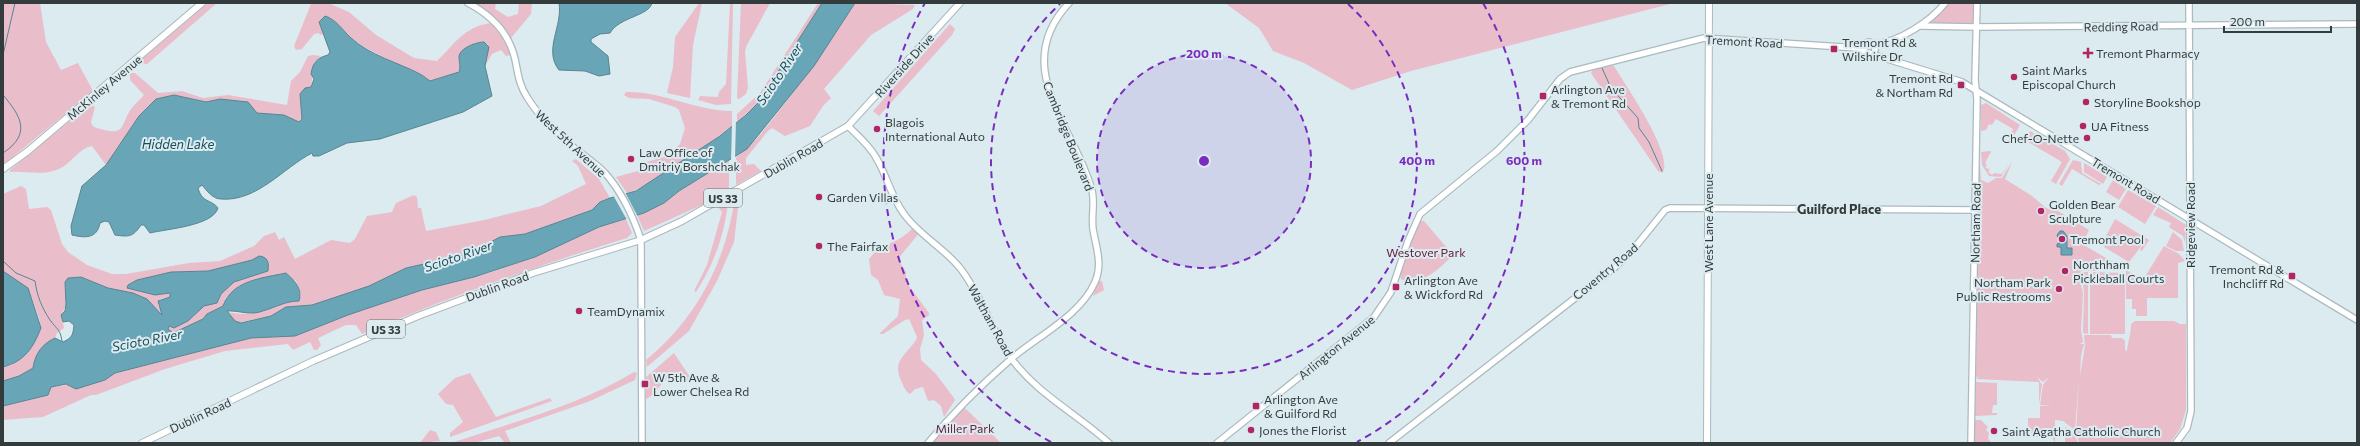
<svg xmlns="http://www.w3.org/2000/svg" width="2360" height="446" viewBox="0 0 2360 446" font-family="Commissioner,sans-serif">
	<style>
		.green { fill: #eabdca }
		.water { fill: #68a5b6; stroke: #588591 }
		.pier { fill: #dbebf0 }
		.lines { fill: none; stroke-linecap: round; stroke-linejoin: round }
		.stream { stroke: #588591; stroke-width: 1 }
		.secondary-casing { stroke: #aababe; stroke-width: 8 }
		.primary-casing { stroke: #aababe; stroke-width: 8 }
		.secondary { stroke: #fff; stroke-width: 5.5 }
		.primary { stroke: #fff; stroke-width: 6 }
		.ring { fill: none; stroke: #7b2cbf; stroke-width: 2; stroke-dasharray: 7 5 }
		.poi-dot { fill: #b02562; stroke: #dbebf0; stroke-width: 1.5 }
		.labels { text-anchor: middle; dominant-baseline: central; stroke-width: 4; stroke-linejoin: round; paint-order: stroke }
		.shield { fill: #dbebf0; stroke: #667072; stroke-width: 1 }
		.shield-label { font-size: 11px; font-weight: bold; fill: #343b3c }
		.street-label { font-size: 12px; fill: #343b3c; stroke: #dbebf0 }
		.poi-label { font-size: 12px; fill: #343b3c; stroke: #dbebf0; text-anchor: start }
		.park-label { font-size: 12px; fill: #63213a; stroke: #dbebf0 }
		.water-label { font-size: 13px; font-style: italic; fill: #184e5a; stroke: #dbebf0 }
		.neighbourhood-label { font-size: 13px; font-weight: bold; fill: #343b3c; stroke: #dbebf0 }
		.centre { fill: #7b2cbf; stroke: #dbebf0; stroke-width: 2 }
		.ring-label { font-size: 12px; text-anchor: middle; font-weight: bold; fill: #7b2cbf; stroke: #dbebf0; stroke-width: 4; stroke-linejoin: round; paint-order: stroke }
	</style>
	<rect width="100%" height="100%" fill="#dbebf0"/>
	<path class="green" d="M3,3H40L46,42L61,70L78,63L93,91L3,165Z
		M208,3H217L147,64L140,63L142,59Z
		M315,3H328L349,12L376,35L414,58L437,61C455,44 463,27 491,23L501,35L511,55L506,56L501,50L492,54L485,66L488,44L459,55L461,67L456,74L430,81L421,74L400,66L366,48L352,39L330,17L319,22L324,34L320,35L319,33L314,34L302,49L296,50L294,46L311,4Z
		M475,3H496L495,9L508,17L518,14L519,3H532L531,14L511,38L495,17Z
		M699,3H702L693,45L690,98L667,93L673,67L675,37Z
		M730,3H733L731,104L716,105L698,100L700,96L718,97L719,92L726,84Z
		M741,3H770L747,45L745,51L748,88L746,94L739,99L737,98Z
		M818,3H822L758,103L737,122V114L760,93Z
		M855,3L915,5L913,9L871,35L824,89L831,98L823,106L810,126L785,136L772,128L768,131L746,158V165L754,164L761,171L736,185V157C756,143 770,122 785,103C810,70 833,37 855,3Z
		M1225,3H1674L1411,71L1352,90L1304,63L1273,51L1259,28Z
		M1948,3H1975L1973,24L1934,25L1932,20Z
		M950,24L955,29L952,35L879,116L873,111Z
		M313,55L321,56L314,62L311,87L300,94L302,119L299,122L284,115L256,113L220,99L206,102L174,95L156,99L139,116L106,165L92,146C78,149 72,163 59,169C43,176 27,171 10,172V170L88,106L91,105L95,107L91,122C92,127 96,128 101,129C126,137 121,123 131,109C135,104 140,99 144,95L130,80V73H135L158,93L182,91L203,98L228,95L287,105L291,81L300,72L308,56Z
		M1609,66H1614C1624,83 1676,157 1662,173L1658,171L1591,73L1593,70Z
		M626,92C663,91 695,111 732,111V126C708,145 655,185 627,193L616,177L638,171L646,162L668,156L680,144L685,128L679,110L675,107L649,99L629,98L624,95Z
		M1986,103L2020,125L2012,139L2010,137L2013,129L1996,119L1992,125L1989,124L1986,130L1981,131V105Z
		M2030,131L2065,151L2070,159L2056,184L2051,181L2062,162L2025,140Z
		M1990,151L1991,152L1985,163L1987,165L1985,167L1990,170L1988,172L1992,175L1994,173L2002,174L2010,163L2001,177L1989,176L1982,165L1981,152Z
		M1979,153L1981,180L1988,183L1996,178H2002L2012,162L2005,179L2032,196L2046,208L2058,211L2089,230L2082,244L2125,269L2124,271H2082L2081,252V285L2083,294L2081,329L2083,342L2080,344H2084L2081,356L2080,376L2085,346L2084,335H2111L2112,338H2122L2125,341V350L2127,351C2128,340 2131,335 2131,324L2135,321H2174L2180,324H2186V410L2180,429L2170,443H2079L2076,433L2079,378L2075,430L2063,421L2055,420V443L2052,437H2035L2028,429V418H2040V406H2052L2040,405L2043,385L2049,377L2043,382L2037,377L2042,385L2039,404V382L1977,379L1978,375L1976,378Z
		M576,159L599,179L610,198L600,202L592,210L525,234L500,237L468,254L406,268L369,286L312,305L286,307L271,316L237,323L227,312L241,314L263,312L287,301H299L301,295L296,281L279,275L253,280L239,286L226,297L223,306L207,314L203,319L173,333L168,329L169,326L174,328L188,321L204,306L217,303L221,294L234,282L268,271V260L259,256L252,260L208,271L171,272L137,280L159,295L170,293V297L160,299L158,305L163,315L147,299L133,293L107,288L81,277L65,282C66,293 68,307 61,315L64,328L57,333L55,338C44,344 35,356 33,368L19,376L3,381V367L12,365L40,321L31,296L3,271V194L21,186L26,189L29,209L47,207L51,210L62,244L68,252L87,265L112,274H126L189,263L220,261L254,246L264,236L275,232L279,240L284,237L295,259L331,240L350,243L355,239L367,216L392,212L396,203L414,195L417,197L418,208H421L426,231L484,220L541,206L586,184L578,166L572,161Z
		M2073,160L2081,162L2082,173L2101,184L2099,185L2072,169L2062,186L2059,184Z
		M729,161V189L704,204L644,231L637,215L664,203L679,191Z
		M2084,163L2107,177L2103,184L2084,172Z
		M2113,180L2126,189L2119,200L2106,192Z
		M2128,190L2156,206L2145,224L2118,207Z
		M742,192L739,200L734,242L717,281L689,331L647,367L646,360C697,318 726,262 735,197Z
		M728,201C725,234 714,264 696,292L694,291L707,265L722,212L718,207Z
		M2158,207L2186,225L2185,243L2183,236L2169,227L2171,223L2153,215Z
		M626,219L632,233L627,238C536,266 449,297 362,334L356,325H346L318,338L321,345L317,350H314L310,342L293,350L288,344L225,351L165,369L96,395H91L43,417L3,420V406L32,399L51,387L105,380L115,373L251,338L295,336L348,315L422,290L492,272L535,257L599,227Z
		M2115,219L2149,240L2142,251L2140,250L2143,244L2129,262L2104,247L2106,242L2105,238Z
		M1421,221H1424L1453,255C1442,267 1418,289 1401,279L1400,275L1414,232Z
		M912,229L919,233L898,259L906,272V282L929,313V315L922,320L924,335L920,349L921,360L936,374L954,398L955,400L944,417L941,406L934,400L928,401L923,387L915,389L910,394C904,390 903,384 900,378C893,360 906,355 916,340L917,337L909,319L905,320L883,334H879L898,316L900,299L884,295L878,280L871,275L869,259L879,247C894,243 901,239 912,229Z
		M2173,232L2182,240L2184,251H2176L2166,246Z
		M2164,246L2179,254L2185,261L2178,263V298H2147V316H2136V309H2132V299H2126V270L2143,280Z
		M2082,272H2088V334L2083,333V330L2084,293Z
		M2090,272L2125,273V334H2090Z
		M1099,281H1102L1104,290L1093,296Z
		M674,353L692,380L688,381L672,375C661,382 653,397 646,399V377Z
		M634,372L637,373L635,380L590,401L505,431L511,443H505L499,436L474,443H451C513,422 578,406 634,372Z
		M470,373L496,417L550,398L552,401L450,437V433L463,422L453,405L446,404L438,394L455,378Z
		M1976,382L1997,383V405H1993L1992,413H1997V415L1975,416Z
		M964,408L967,410L1001,443H932Z
		M1975,420H1981L1988,427L1986,430L1989,433L1988,439L1992,443H1975Z
		M2065,427L2072,429L2078,443H2065Z
		M430,430L436,432L440,441L420,443Z"/>
	<path class="water" d="M559,3H652C649,16 619,17 610,33L600,34L591,39V42L608,56L610,74L599,76L585,71L559,70C543,50 563,26 559,3Z
		M822,3H855L814,66L747,149L679,191L664,203L644,213L599,227L535,257L474,277L422,290L348,315L295,336L251,338L115,373L105,380L76,389L66,384L51,387L48,395L3,406V381L19,376L33,368C35,354 42,344 55,338L63,342C72,338 73,335 74,325L69,321L63,322L61,315L65,311L66,304L65,282L68,278L81,277L108,288L133,293L147,299L162,315L158,301L170,297V293L155,295L127,288L128,285L137,280L171,272L208,271L252,260L259,256C268,257 269,262 268,271L234,282L221,294L217,303L204,306L188,321L174,328L169,326L168,329L173,333L203,319L207,314L223,306C232,280 263,278 286,273C294,280 303,289 299,301C286,301 276,307 263,311C251,316 237,310 227,311L235,321L241,323L271,316L286,307L312,305L369,286L406,268L468,254L500,237L525,234L592,210L600,202L610,198L636,191L720,136L746,115L758,103Z
		M325,16C336,19 343,31 351,38C371,56 397,62 420,74C424,76 427,79 430,81L459,72C461,66 459,63 459,57C459,48 477,42 484,42L489,47L485,66L492,96L463,112L380,139L347,143L319,156H313L312,153C283,168 257,202 221,199C213,199 207,191 202,185L198,188C202,203 211,199 218,208C213,226 166,229 150,233L144,225H141C133,237 129,237 115,235L109,222L105,221L100,223C97,239 85,238 72,235L71,226L82,186L106,165L139,116L156,99L174,95L206,102L220,99L248,102L257,113L284,115L299,122L302,119L300,94L305,88L311,87L314,79L311,74C313,62 317,58 328,55L330,52L319,22Z
		M2060,231H2063L2067,236V248H2072V255H2061V247H2057V244L2060,243L2057,235Z
		M3,271L28,288L41,328C33,348 25,361 3,367Z"/>
	<path class="pier" d="M736,120L735,159L731,162L732,123Z
		M625,192L638,217L627,220L613,195Z"/>
	<g class="lines">
		<path class="stream" d="M3,55L15,3
			M1602,68L1611,88L1638,118L1639,128L1649,142L1662,171
			M3,95C21,116 32,134 3,153
			M3,261L16,273L35,281C37,296 42,308 50,320C57,330 60,328 62,341"/>
		<g class="secondary-casing">
			<path id="secondary" d="M468,3C491,15 509,33 515,59C518,73 519,85 527,97C538,115 555,132 572,146C583,155 595,163 605,173C622,192 633,216 641,240L642,443
				M1921,26L1976,27L2357,24
				M1874,44C1898,43 1931,21 1945,3
				M1854,46L1870,42L1874,44L1875,50
				M848,126C859,137 872,148 879,163C888,180 892,198 904,214C919,235 944,248 960,268C982,296 991,330 1011,358C1036,393 1077,414 1109,443
				M928,443C953,413 981,385 1011,359C1038,336 1081,315 1095,282C1103,264 1096,247 1093,229C1091,215 1096,200 1091,187C1072,124 1010,66 1069,3
				M1217,443L1374,317L1391,292L1408,241L1420,214L1497,151L1528,120L1560,79L1570,72L1704,38L1858,48L1868,53L1962,82L2357,320
				M1389,443L1615,267L1632,251L1665,210L1670,208L1975,210
				M1971,443L1977,99L1975,80L1977,3
				M2176,443L2187,428L2191,411L2189,3"/>
		</g>
		<g class="primary-casing">
			<path id="primary" d="M3,169L28,151L202,3
				M142,443L313,361L418,316L533,273L641,240L682,221L848,126L960,3
				M1707,443L1709,3"/>
		</g>
		<use href="#secondary" class="secondary"/>
		<use href="#primary" class="primary"/>
	</g>
	<circle cx="1204" cy="161" r="107" fill="#7b2cbf" fill-opacity=".12"/>
	<g class="ring">
		<circle cx="1204" cy="161" r="107"/>
		<path d="M1348 4A213 213 0 1 1 1060 4"/>
		<path d="M1051 442A320 320 0 0 1 925 3M1483 3A320 320 0 0 1 1357 442"/>
	</g>
	<g class="poi-dot">
		<rect x="1830" y="45" width="8" height="8" rx="2"/>
		<path d="M2086 47h4v4h4v4h-4v4h-4v-4h-4v-4h4z"/>
		<circle cx="2014" cy="77" r="4"/>
		<rect x="1957" y="81" width="8" height="8" rx="2"/>
		<rect x="1539" y="92" width="8" height="8" rx="2"/>
		<circle cx="2086" cy="102" r="4"/>
		<circle cx="2083" cy="126" r="4"/>
		<circle cx="877" cy="129" r="4"/>
		<circle cx="2087" cy="138" r="4"/>
		<circle cx="631" cy="159" r="4"/>
		<circle cx="819" cy="197" r="4"/>
		<circle cx="2041" cy="211" r="4"/>
		<circle cx="2062" cy="239" r="4"/>
		<circle cx="819" cy="246" r="4"/>
		<circle cx="2065" cy="271" r="4"/>
		<rect x="2288" y="272" width="8" height="8" rx="2"/>
		<rect x="1392" y="283" width="8" height="8" rx="2"/>
		<circle cx="2059" cy="289" r="4"/>
		<circle cx="579" cy="311" r="4"/>
		<rect x="641" y="380" width="8" height="8" rx="2"/>
		<rect x="1252" y="402" width="8" height="8" rx="2"/>
		<circle cx="1251" cy="430" r="4"/>
		<circle cx="1994" cy="431" r="4"/>
	</g>
	<g class="labels">
		<g class="shield">
			<rect x="704" y="189" width="38" height="18" rx="3"/>
			<rect x="367" y="320" width="38" height="18" rx="3"/>
		</g>
		<g class="shield-label">
			<text x="723" y="198">US 33</text>
			<text x="386" y="329">US 33</text>
		</g>
		<g class="street-label">
			<text transform="translate(2121 26) rotate(-1)">Redding Road</text>
			<text transform="translate(1744 41) rotate(3)">Tremont Road</text>
			<text transform="translate(904 65) rotate(-48)">Riverside Drive</text>
			<text transform="translate(104 87) rotate(-40)">McKinley Avenue</text>
			<text transform="translate(1069 136) rotate(68)">Cambridge Boulevard</text>
			<text transform="translate(571 143) rotate(43)">West 5th Avenue</text>
			<text transform="translate(793 158) rotate(-30)">Dublin Road</text>
			<text transform="translate(2126 180) rotate(31)">Tremont Road</text>
			<text transform="translate(1708 223) rotate(-90)">West Lane Avenue</text>
			<text transform="translate(1975 223) rotate(-89)">Northam Road</text>
			<text transform="translate(2190 225) rotate(-90)">Ridgeview Road</text>
			<text transform="translate(1605 271) rotate(-40)">Coventry Road</text>
			<text transform="translate(497 286) rotate(-20)">Dublin Road</text>
			<text transform="translate(991 320) rotate(61)">Waltham Road</text>
			<text transform="translate(1336 347) rotate(-39)">Arlington Avenue</text>
			<text transform="translate(200 415) rotate(-25)">Dublin Road</text>
		</g>
		<g class="poi-label">
			<text x="1842" y="42">Tremont Rd &amp;<tspan x="1842" dy="14">Wilshire Dr</tspan></text>
			<text x="2096" y="53">Tremont Pharmacy</text>
			<text x="2022" y="70">Saint Marks<tspan x="2022" dy="14">Episcopal Church</tspan></text>
			<text x="1953" y="78" text-anchor="end">Tremont Rd<tspan x="1953" dy="14">&amp; Northam Rd</tspan></text>
			<text x="1551" y="89">Arlington Ave<tspan x="1551" dy="14">&amp; Tremont Rd</tspan></text>
			<text x="2094" y="102">Storyline Bookshop</text>
			<text x="885" y="122">Blagois<tspan x="885" dy="14">International Auto</tspan></text>
			<text x="2091" y="126">UA Fitness</text>
			<text x="2079" y="138" text-anchor="end">Chef-O-Nette</text>
			<text x="639" y="152">Law Office of<tspan x="639" dy="14">Dmitriy Borshchak</tspan></text>
			<text x="827" y="197">Garden Villas</text>
			<text x="2049" y="204">Golden Bear<tspan x="2049" dy="14">Sculpture</tspan></text>
			<text x="2070" y="239">Tremont Pool</text>
			<text x="827" y="246">The Fairfax</text>
			<text x="2073" y="264">Northham<tspan x="2073" dy="14">Pickleball Courts</tspan></text>
			<text x="2284" y="269" text-anchor="end">Tremont Rd &amp;<tspan x="2284" dy="14">Inchcliff Rd</tspan></text>
			<text x="1404" y="280">Arlington Ave<tspan x="1404" dy="14">&amp; Wickford Rd</tspan></text>
			<text x="2051" y="282" text-anchor="end">Northam Park<tspan x="2051" dy="14">Public Restrooms</tspan></text>
			<text x="587" y="311">TeamDynamix</text>
			<text x="653" y="377">W 5th Ave &amp;<tspan x="653" dy="14">Lower Chelsea Rd</tspan></text>
			<text x="1264" y="399">Arlington Ave<tspan x="1264" dy="14">&amp; Guilford Rd</tspan></text>
			<text x="1259" y="430">Jones the Florist</text>
			<text x="2002" y="431">Saint Agatha Catholic Church</text>
		</g>
		<g class="park-label">
			<text x="1426" y="252">Westover Park</text>
			<text x="965" y="428">Miller Park</text>
		</g>
		<g class="water-label">
			<text transform="translate(779 74) rotate(-56)">Scioto River</text>
			<text x="178" y="144">Hidden Lake</text>
			<text transform="translate(458 256) rotate(-19)">Scioto River</text>
			<text transform="translate(147 340) rotate(-11)">Scioto River</text>
		</g>
		<g class="neighbourhood-label">
			<text x="1839" y="209">Guilford Place</text>
		</g>
	</g>
	<circle cx="1204" cy="161" r="6" class="centre"/>
	<g class="ring-label">
		<text x="1204" y="58">200 m</text>
		<text x="1417" y="165">400 m</text>
		<text x="1524" y="165">600 m</text>
	</g>
	<rect width="2360" height="446" fill="none" stroke="#343b3c" stroke-width="8"/>
	<path d="M2224 26v6h107v-6" fill="none" stroke="#343b3c" stroke-width="2"/>
	<text x="2230" y="26" font-size="12" fill="#343b3c" stroke="#dbebf0" stroke-width="3" paint-order="stroke">200 m</text>
</svg>
